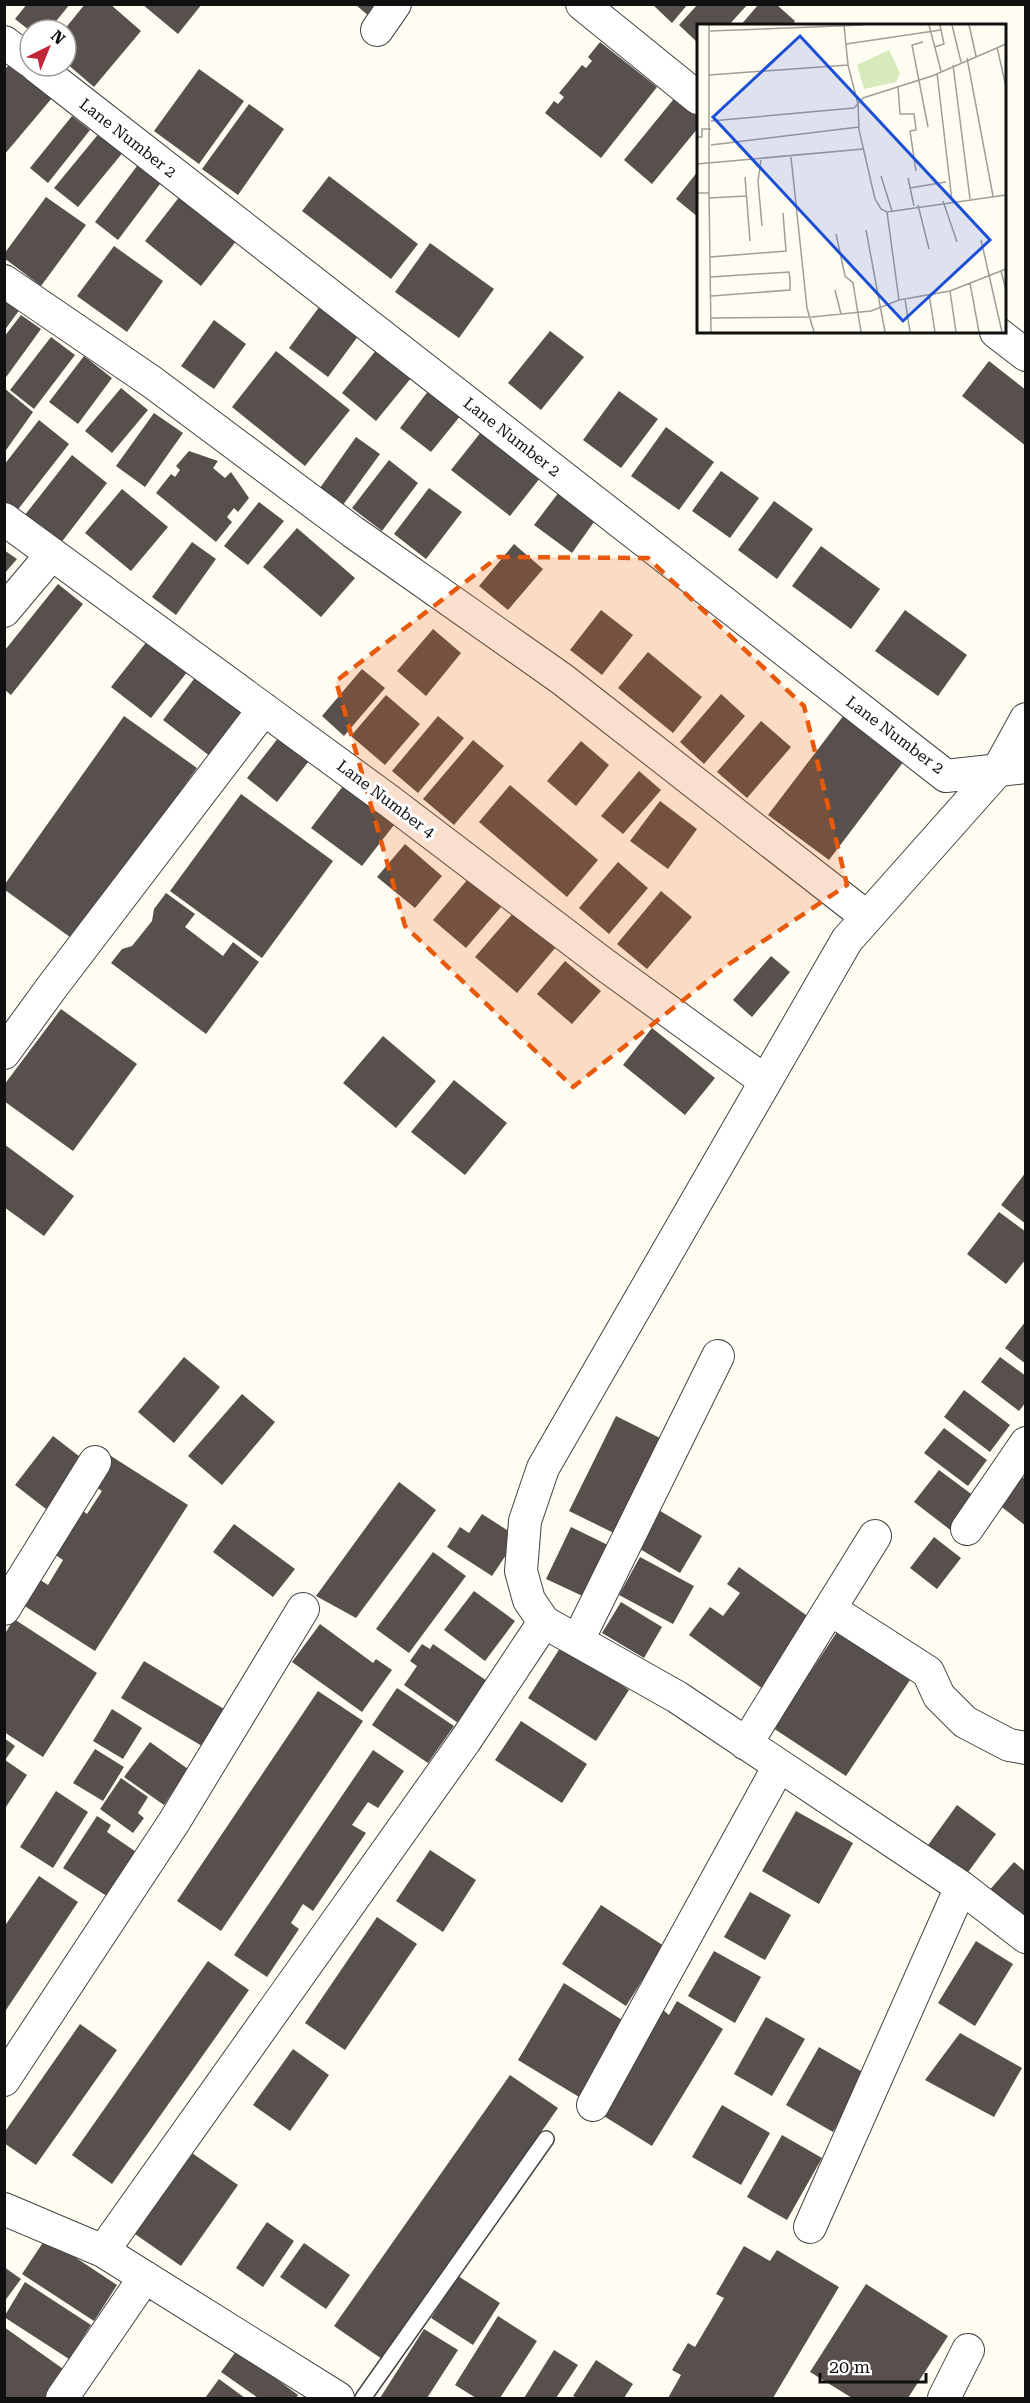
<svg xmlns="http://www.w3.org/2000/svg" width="1030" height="2403" viewBox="0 0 1030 2403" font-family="'Roboto Serif',serif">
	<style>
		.building { fill: #58504c }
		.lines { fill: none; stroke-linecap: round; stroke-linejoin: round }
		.lane-casing { stroke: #434343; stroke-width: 18 }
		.street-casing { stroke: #434343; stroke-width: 34 }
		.lane { stroke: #fff; stroke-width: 15 }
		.street { stroke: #fff; stroke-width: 32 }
		.marked { fill: #e8590c; fill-opacity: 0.2; stroke: #e8590c; stroke-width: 4.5; stroke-dasharray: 12 8; stroke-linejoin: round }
		.labels { text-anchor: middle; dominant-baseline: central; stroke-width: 6; stroke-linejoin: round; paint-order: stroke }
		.street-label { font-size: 16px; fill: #101010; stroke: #fff }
		.inset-road { fill: none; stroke: #9f9e98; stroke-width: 1.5 }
		.view { fill: #1d4ed8; fill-opacity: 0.15; stroke: #1d4ed8; stroke-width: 3 }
		.inset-edge { fill: none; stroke: #101010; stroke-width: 3 }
	</style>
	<rect width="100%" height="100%" fill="#fffcf2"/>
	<path class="building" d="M27,4H70L49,30H29L15,19Z
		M85,4H110L141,31L94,87L66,63V30H64Z
		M142,4H202L178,34Z
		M355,4H382L371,18Z
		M652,4H688L672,23Z
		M698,4H748L728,26H698V43L679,25Z
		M758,5H777L795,21L791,26H740Z
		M600,42L657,87L601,158L545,113L554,101L558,104L564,97L559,93L582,65L586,68L592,61L588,57Z
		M10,64L52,98L4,155V70Z
		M199,69L244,101L199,164L154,131Z
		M677,95L698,113V128L652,184L624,160Z
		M249,104L284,129L238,195L202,169Z
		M72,116L90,130L48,183L30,168Z
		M105,126L129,145L78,207L54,188Z
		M146,154L169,172L118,240L95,222Z
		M698,171V217L676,199Z
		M329,176L418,244L391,279L302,211Z
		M180,196L237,240L201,286L145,241Z
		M46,197L86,225L41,286L4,258V254Z
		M430,243L494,289L459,338L395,292Z
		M114,246L163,281L127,332L77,296Z
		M4,292L23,305L4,331Z
		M325,299L364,328L328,377L289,348Z
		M21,315L41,329L4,380V337Z
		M214,320L246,344L214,389L181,366Z
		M550,331L584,357L541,410L508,383Z
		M51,337L75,355L34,409L10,390Z
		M381,344L416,372L376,421L342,393Z
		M276,351L350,410L305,466L232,407Z
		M84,356L112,378L78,424L49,402Z
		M989,361L1026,390V446L962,396Z
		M4,388L33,412L4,453Z
		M121,388L148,410L112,453L85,431Z
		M429,390L461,415L431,452L400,428Z
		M619,391L658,419L621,468L583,440Z
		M154,413L183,433L145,487L116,466Z
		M39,420L69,444L16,512L4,503V465Z
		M485,427L544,473L510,516L451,470Z
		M666,427L714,462L679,510L631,476Z
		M356,437L380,454L343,505L320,488Z
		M189,451L218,461L213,468L225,478L231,472L249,498L238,512L234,508L227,517L232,522L216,542L156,493L171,474L175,477L180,470L176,466Z
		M72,455L107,483L57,548L21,520Z
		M389,460L418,483L382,531L352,508Z
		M721,471L759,498L730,538L692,511Z
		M429,488L462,512L426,559L394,534Z
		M122,489L168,527L131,571L85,533Z
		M559,492L596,519L572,553L534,525Z
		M774,501L813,529L777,579L738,550Z
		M259,502L284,521L248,565L224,546Z
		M297,528L355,578L321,617L263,567Z
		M192,542L216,559L176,615L152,597Z
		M514,544L543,569L508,610L479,586Z
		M821,546L880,589L851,629L792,586Z
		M4,550L17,559L4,574Z
		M58,584L83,604L11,695L5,690V650Z
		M601,610L633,635L602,675L570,650Z
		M905,610L967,655L938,696L875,651Z
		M433,629L461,653L426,696L397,671Z
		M148,640L188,671L151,718L111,687Z
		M648,652L702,697L673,733L618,688Z
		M362,669L385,688L344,736L322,716Z
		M197,675L249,717L215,760L163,720Z
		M721,694L745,716L704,764L680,742Z
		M386,695L420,724L385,765L351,736Z
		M847,711L907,757L829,860L768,815Z
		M124,716L197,768L74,940L5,890V884Z
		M438,716L464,738L418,793L392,771Z
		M761,721L791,747L747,798L717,772Z
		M282,733L312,757L277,802L247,778Z
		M473,740L504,766L454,825L423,799Z
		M581,741L609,765L576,806L547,781Z
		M639,771L661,790L623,834L601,816Z
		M510,785L598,860L567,897L479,822Z
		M343,786L394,825L362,866L311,828Z
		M241,794L333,861L262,958L170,891Z
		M660,801L697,829L668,869L630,841Z
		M405,844L442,876L415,908L377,877Z
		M618,862L648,888L609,934L579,908Z
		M468,879L501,907L466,948L433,920Z
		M661,891L692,917L647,969L617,944Z
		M166,893L195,914L185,927L223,956L233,942L259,962L206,1034L111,963L122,949L132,946L152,921L154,909Z
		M514,912L556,947L517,993L475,957Z
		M771,956L790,972L752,1017L733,1000Z
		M565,961L601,991L572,1024L537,994Z
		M61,1009L137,1064L73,1151L4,1101V1085Z
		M652,1028L715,1078L685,1115L623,1065Z
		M383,1036L436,1081L396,1128L343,1083Z
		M454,1080L507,1123L465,1175L411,1132Z
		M4,1144L74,1196L44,1236L4,1207Z
		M1026,1172V1224L1001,1205Z
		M999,1212L1026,1232V1259L1006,1284L967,1254Z
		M1026,1321V1364L1005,1348Z
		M184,1357L220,1387L174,1443L138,1412Z
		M1000,1357L1026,1376V1402L1019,1411L981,1382Z
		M964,1390L1010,1425L990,1452L944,1417Z
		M242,1394L275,1422L222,1485L188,1456Z
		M616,1416L668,1442L622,1537L569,1511Z
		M944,1428L987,1460L968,1486L924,1453Z
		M53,1436L84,1460L46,1509L15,1485Z
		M111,1456L188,1505L95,1651L23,1605L39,1579L48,1585L63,1560L51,1552L79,1508L87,1514L102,1491L93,1485Z
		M939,1470L978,1499L953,1532L914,1502Z
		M1020,1475L1026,1480V1526L998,1504Z
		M399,1482L436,1510L356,1618L316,1596Z
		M657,1509L702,1536L680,1573L635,1546Z
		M482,1514L518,1537L492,1576L447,1547L460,1527L469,1533Z
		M234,1524L295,1569L273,1597L213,1552Z
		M571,1527L614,1548L589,1599L546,1579Z
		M934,1537L961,1558L937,1589L910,1568Z
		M433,1552L466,1576L409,1653L376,1629Z
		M640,1557L694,1586L673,1624L619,1595Z
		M739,1567L813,1620L763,1689L689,1635L710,1607L723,1616L740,1593L727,1584Z
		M474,1591L515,1621L485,1661L444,1630Z
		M621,1602L662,1627L644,1658L602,1633Z
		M14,1619L97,1673L43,1757L4,1732V1635Z
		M843,1623L916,1671L846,1776L773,1728Z
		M320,1624L373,1663L376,1659L392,1670L362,1712L292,1662Z
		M422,1644L430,1649L433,1644L490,1683L461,1725L404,1685L417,1666L410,1661Z
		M562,1645L629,1690L596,1741L528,1698Z
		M144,1661L224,1709L202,1746L121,1698Z
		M397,1688L454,1726L428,1763L372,1725Z
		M318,1691L363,1721L221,1931L177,1901Z
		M112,1709L142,1728L123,1759L93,1741Z
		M521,1721L587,1764L562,1803L495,1760Z
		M4,1738L15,1746L5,1760L27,1775L4,1810Z
		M150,1742L188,1769L164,1805L124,1777Z
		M95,1749L124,1767L103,1801L73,1783Z
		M373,1750L404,1771L378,1808L368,1802L352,1825L366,1833L313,1911L303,1904L291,1923L299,1929L267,1977L234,1955Z
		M121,1778L148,1797L138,1813L144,1818L133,1833L100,1809Z
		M56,1791L88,1812L53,1868L20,1847Z
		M957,1805L996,1834L966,1875L926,1848Z
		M796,1811L853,1843L819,1904L762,1871Z
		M97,1816L111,1825L107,1832L142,1856L113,1900L63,1868Z
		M430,1850L476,1880L443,1932L396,1901Z
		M1014,1862L1026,1872V1916L1021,1922L987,1893Z
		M39,1876L78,1902L4,2013V1927Z
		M750,1892L791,1915L765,1960L724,1937Z
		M601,1905L664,1946L626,2006L562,1964Z
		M377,1917L417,1944L345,2050L305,2023Z
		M976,1941L1013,1964L975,2026L938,2003Z
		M714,1951L761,1977L735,2023L688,1996Z
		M208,1961L249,1990L112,2184L72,2155Z
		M564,1983L630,2025L584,2100L518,2060Z
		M677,2001L723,2029L652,2146L599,2113L663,2010L669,2015Z
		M766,2017L805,2039L772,2096L734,2074Z
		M80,2024L117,2050L36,2165L4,2143V2133Z
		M960,2033L1022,2068L994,2117L925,2080Z
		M819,2047L866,2074L833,2132L786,2105Z
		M293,2049L329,2075L290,2131L253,2105Z
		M510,2075L558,2108L382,2359L334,2326Z
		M722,2105L770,2133L741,2185L692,2157Z
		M782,2135L822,2158L787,2220L747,2197Z
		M192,2153L238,2185L181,2266L135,2234Z
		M267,2222L294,2241L263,2287L236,2268Z
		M46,2238L117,2285L94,2321L22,2274Z
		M304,2243L350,2275L326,2309L280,2277Z
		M744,2246L770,2261L777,2250L839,2287L773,2398H668L681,2375L672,2370L688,2343L695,2347L724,2298L716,2294Z
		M4,2267L21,2279L4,2302Z
		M458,2276L500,2303L473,2345L431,2318Z
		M25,2282L91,2325L69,2359L4,2317Z
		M866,2284L948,2336L908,2398H852L810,2372Z
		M498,2316L537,2341L500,2398H476L455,2385Z
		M4,2327L66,2371L46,2398H4Z
		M424,2329L458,2350L427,2398H380Z
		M237,2350L298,2395L296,2398H258L221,2372Z
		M554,2350L578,2365L556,2398H524Z
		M596,2360L633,2384L624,2398H577L573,2396Z
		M219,2379L245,2398H205Z"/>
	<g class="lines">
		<g class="lane-casing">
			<path id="lane" d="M363,2398L546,2139"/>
		</g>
		<g class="street-casing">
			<path id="street" d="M582,4L698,98
				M377,30L395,4
				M4,42L30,61
				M36,66L946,776L1026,767
				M4,281L152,382L353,532L562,679L867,917
				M996,332L1026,355
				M4,519L388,800L605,965L765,1081
				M4,611L52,554
				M1026,719L998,770L847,940L543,1468L525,1521L521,1571L529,1600L544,1622L677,1697L961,1887L1026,1937
				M4,1053L52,987L264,709
				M967,1529L1026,1443
				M4,1609L95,1462
				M830,1609L928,1672L939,1696L965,1722L1009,1745L1026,1748
				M578,1640L718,1356
				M746,1744L875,1536
				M4,2080L174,1822L303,1609
				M593,2105L779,1766
				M4,2209L103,2251L338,2398
				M810,2227L961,1887
				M103,2251L465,1741L544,1622
				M62,2398L145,2277
				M944,2398L968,2350"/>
		</g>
		<use href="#lane" class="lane"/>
		<use href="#street" class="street"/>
	</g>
	<path class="marked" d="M498,557L648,558L804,706L847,885L729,964L573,1087L405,926L336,681Z"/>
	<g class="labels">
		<g class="street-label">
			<text transform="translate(128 138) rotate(38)">Lane Number 2</text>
			<text transform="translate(512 437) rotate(38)">Lane Number 2</text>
			<text transform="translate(895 735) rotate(37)">Lane Number 2</text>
			<text transform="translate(386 799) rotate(37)">Lane Number 4</text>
		</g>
	</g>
	<g transform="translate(697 24)">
		<rect width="309" height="309" fill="#fffcf2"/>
		<path d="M192,26L203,49L199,58L167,65L160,41Z" fill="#d7eabb"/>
		<path class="inset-road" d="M147,1L151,41L161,80L162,106L178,175L184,185L190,188L309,171M232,1L244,47M255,1L264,38M272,1L279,32M13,7L166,1M226,18L215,21L231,103M149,20L244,6M238,23L247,20L243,1M300,23L309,63M270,34L296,172M256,41L273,175M240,49L255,177M12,51L151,41M201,63L203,90H217L219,106L213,107L219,147M14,97L157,84L166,74L235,52L309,20M0,113H5V105H14M14,121L162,103M94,133L110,284L117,308M64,136L61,157L65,202M0,140L166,125M184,152L195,187M48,153L53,217M211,154L217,182M213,164L249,158M0,169H12L14,308M12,169V1M12,174L49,172M246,177L260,218M221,181L232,225M190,188L202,276M169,206L188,308M139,210L148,252L156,259L164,308M284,216L305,308M13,233L89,227L86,189M304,247L309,266M13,253L92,248L93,255V266L14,272M273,259L282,308M138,266L144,290M253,267L259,308M232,270L238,308M208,275L213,308M14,294L115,293L174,287L202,276L253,267L309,245"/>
		<path class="view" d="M103,12L293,216L206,297L16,93Z"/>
		<rect width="309" height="309" class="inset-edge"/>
	</g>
	<rect width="1030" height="2403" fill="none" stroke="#101010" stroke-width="12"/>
	<g transform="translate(48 48) rotate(43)"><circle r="28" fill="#ffffff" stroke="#9f9f9f" stroke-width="1.5"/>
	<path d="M0-4.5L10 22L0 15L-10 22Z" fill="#c22538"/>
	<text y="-9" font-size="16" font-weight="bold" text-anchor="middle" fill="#101010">N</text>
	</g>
	<path d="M820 2373v9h106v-9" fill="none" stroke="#101010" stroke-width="3"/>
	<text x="829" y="2373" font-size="18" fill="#101010" stroke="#ffffff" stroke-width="4.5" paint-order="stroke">20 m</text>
</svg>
